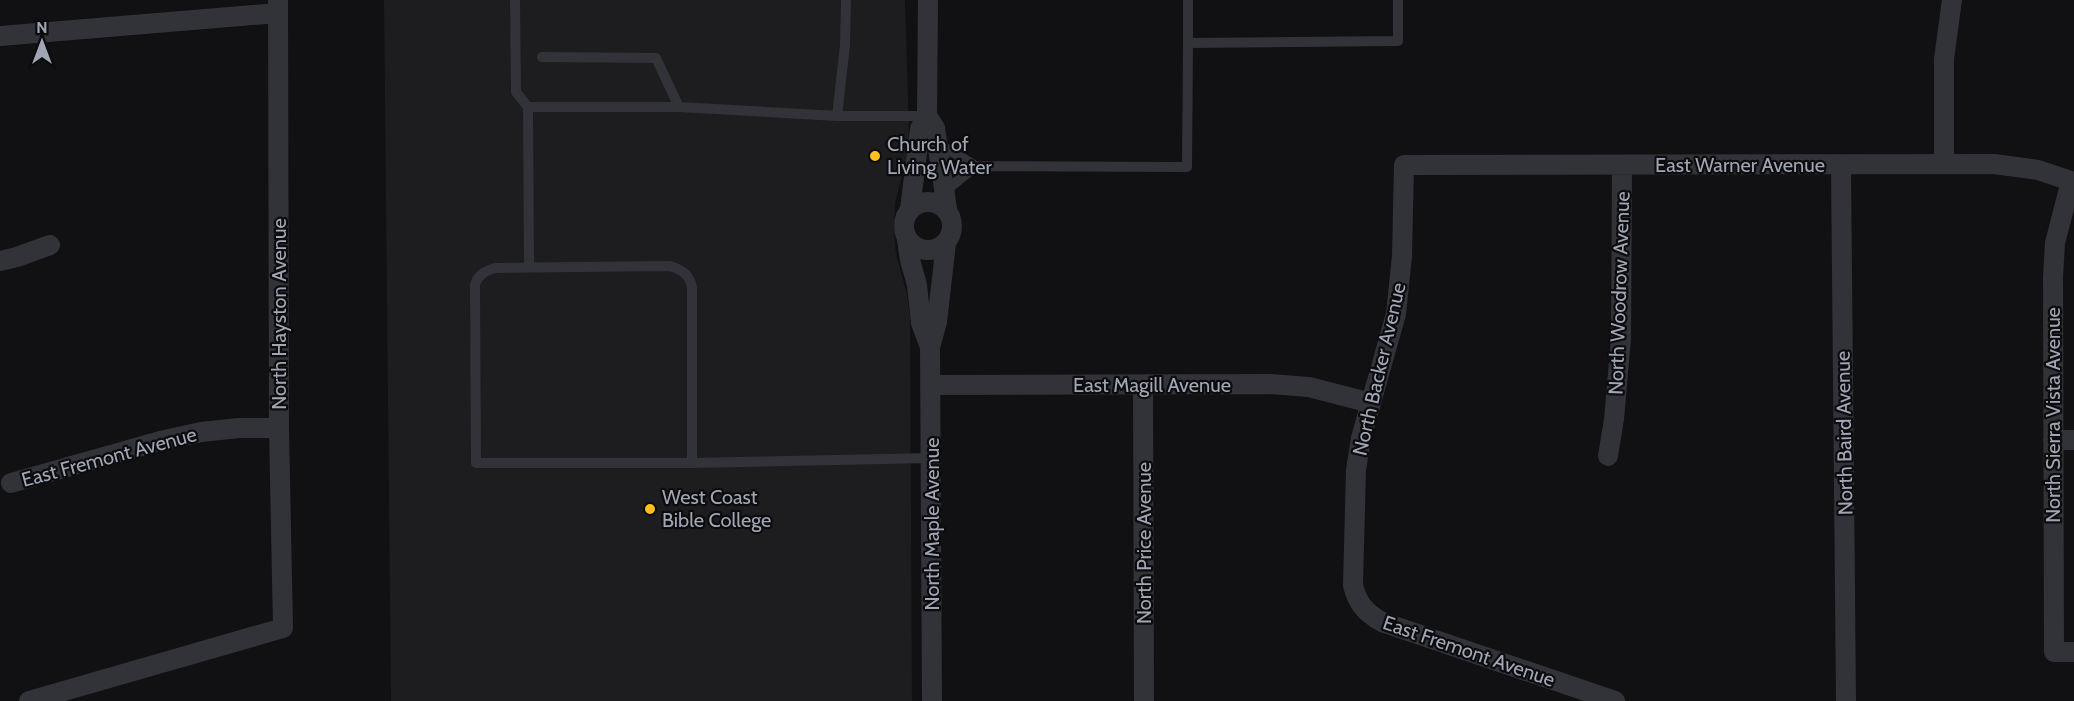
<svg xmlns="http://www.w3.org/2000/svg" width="2074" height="701" viewBox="0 0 2074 701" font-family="Cabin,sans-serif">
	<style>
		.built { fill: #1d1d20 }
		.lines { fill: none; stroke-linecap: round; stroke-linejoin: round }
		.lane { stroke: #323338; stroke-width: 10 }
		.street { stroke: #323338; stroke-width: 20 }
		.poi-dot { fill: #ffc01d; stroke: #0c0c0e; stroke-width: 2 }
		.labels { text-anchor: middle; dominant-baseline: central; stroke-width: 4.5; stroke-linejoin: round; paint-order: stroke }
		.poi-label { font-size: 20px; fill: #a1a6b5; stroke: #0c0c0e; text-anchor: start }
		.street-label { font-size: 20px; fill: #a1a6b5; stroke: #0c0c0e }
	</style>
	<rect width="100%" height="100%" fill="#111113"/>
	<path class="built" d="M384,0H905L909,134L906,160L895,203L894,230L896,254L907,294L910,318L912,701H391Z"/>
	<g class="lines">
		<path class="lane" d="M515,0L516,92L528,107L529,268
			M1188,0V43
			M542,57L656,58L679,107
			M528,107H679L837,116H927
			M837,116L845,45L846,0
			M937,143L976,166L944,192
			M976,166L1187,167L1188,43L1398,41V0
			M692,463V287C689,274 682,270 670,266L495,268C485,271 479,274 475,284L476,463H692L932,458"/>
		<path class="street" d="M0,36L278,13
			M927,116L935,128L947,209
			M1944,164V59L1952,0
			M1841,165L1846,701
			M2071,181L2055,243L2053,277L2054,652H2074
			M904 226a24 24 0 1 1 48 0a24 24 0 1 1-48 0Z
			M910,209L920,129L927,116L928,0
			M907,239L910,260L917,285L921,323L930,347
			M0,261L17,257L50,245
			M932,385L1270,384L1309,387L1371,403
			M1143,385L1144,701
			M2053,440H2074
			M1608,456L1614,419L1621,339L1622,166
			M11,483L160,441L201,432L239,428H279
			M29,701L283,628L279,428L278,0
			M932,701L930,347L937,322L946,243
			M1615,701L1382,622C1366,613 1357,603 1353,585L1356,470L1361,438L1396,314L1402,256L1404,165L1994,164L2038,170L2074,182"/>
	</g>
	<g class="poi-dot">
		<circle cx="875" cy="156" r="6"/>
		<circle cx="650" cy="509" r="6"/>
	</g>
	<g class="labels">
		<g class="poi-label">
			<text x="887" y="144">Church of<tspan x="887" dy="23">Living Water</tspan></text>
			<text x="662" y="497">West Coast<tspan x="662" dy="23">Bible College</tspan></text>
		</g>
		<g class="street-label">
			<text x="1740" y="165">East Warner Avenue</text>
			<text transform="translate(1619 293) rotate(-88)">North Woodrow Avenue</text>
			<text transform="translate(279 314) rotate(-90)">North Hayston Avenue</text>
			<text transform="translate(1379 369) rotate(-77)">North Backer Avenue</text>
			<text x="1152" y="385">East Magill Avenue</text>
			<text transform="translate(2053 415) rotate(-90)">North Sierra Vista Avenue</text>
			<text transform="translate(1844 433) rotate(-91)">North Baird Avenue</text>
			<text transform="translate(109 457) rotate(-15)">East Fremont Avenue</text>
			<text transform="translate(932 524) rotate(-90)">North Maple Avenue</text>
			<text transform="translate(1144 543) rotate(-90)">North Price Avenue</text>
			<text transform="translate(1469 651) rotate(19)">East Fremont Avenue</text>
		</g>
	</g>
	<g transform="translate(42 42)" stroke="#0c0c0e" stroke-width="4.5" paint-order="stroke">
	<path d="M0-4.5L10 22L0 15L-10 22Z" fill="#a1a6b5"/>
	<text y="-9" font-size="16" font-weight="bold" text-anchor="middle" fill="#a1a6b5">N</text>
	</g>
</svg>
